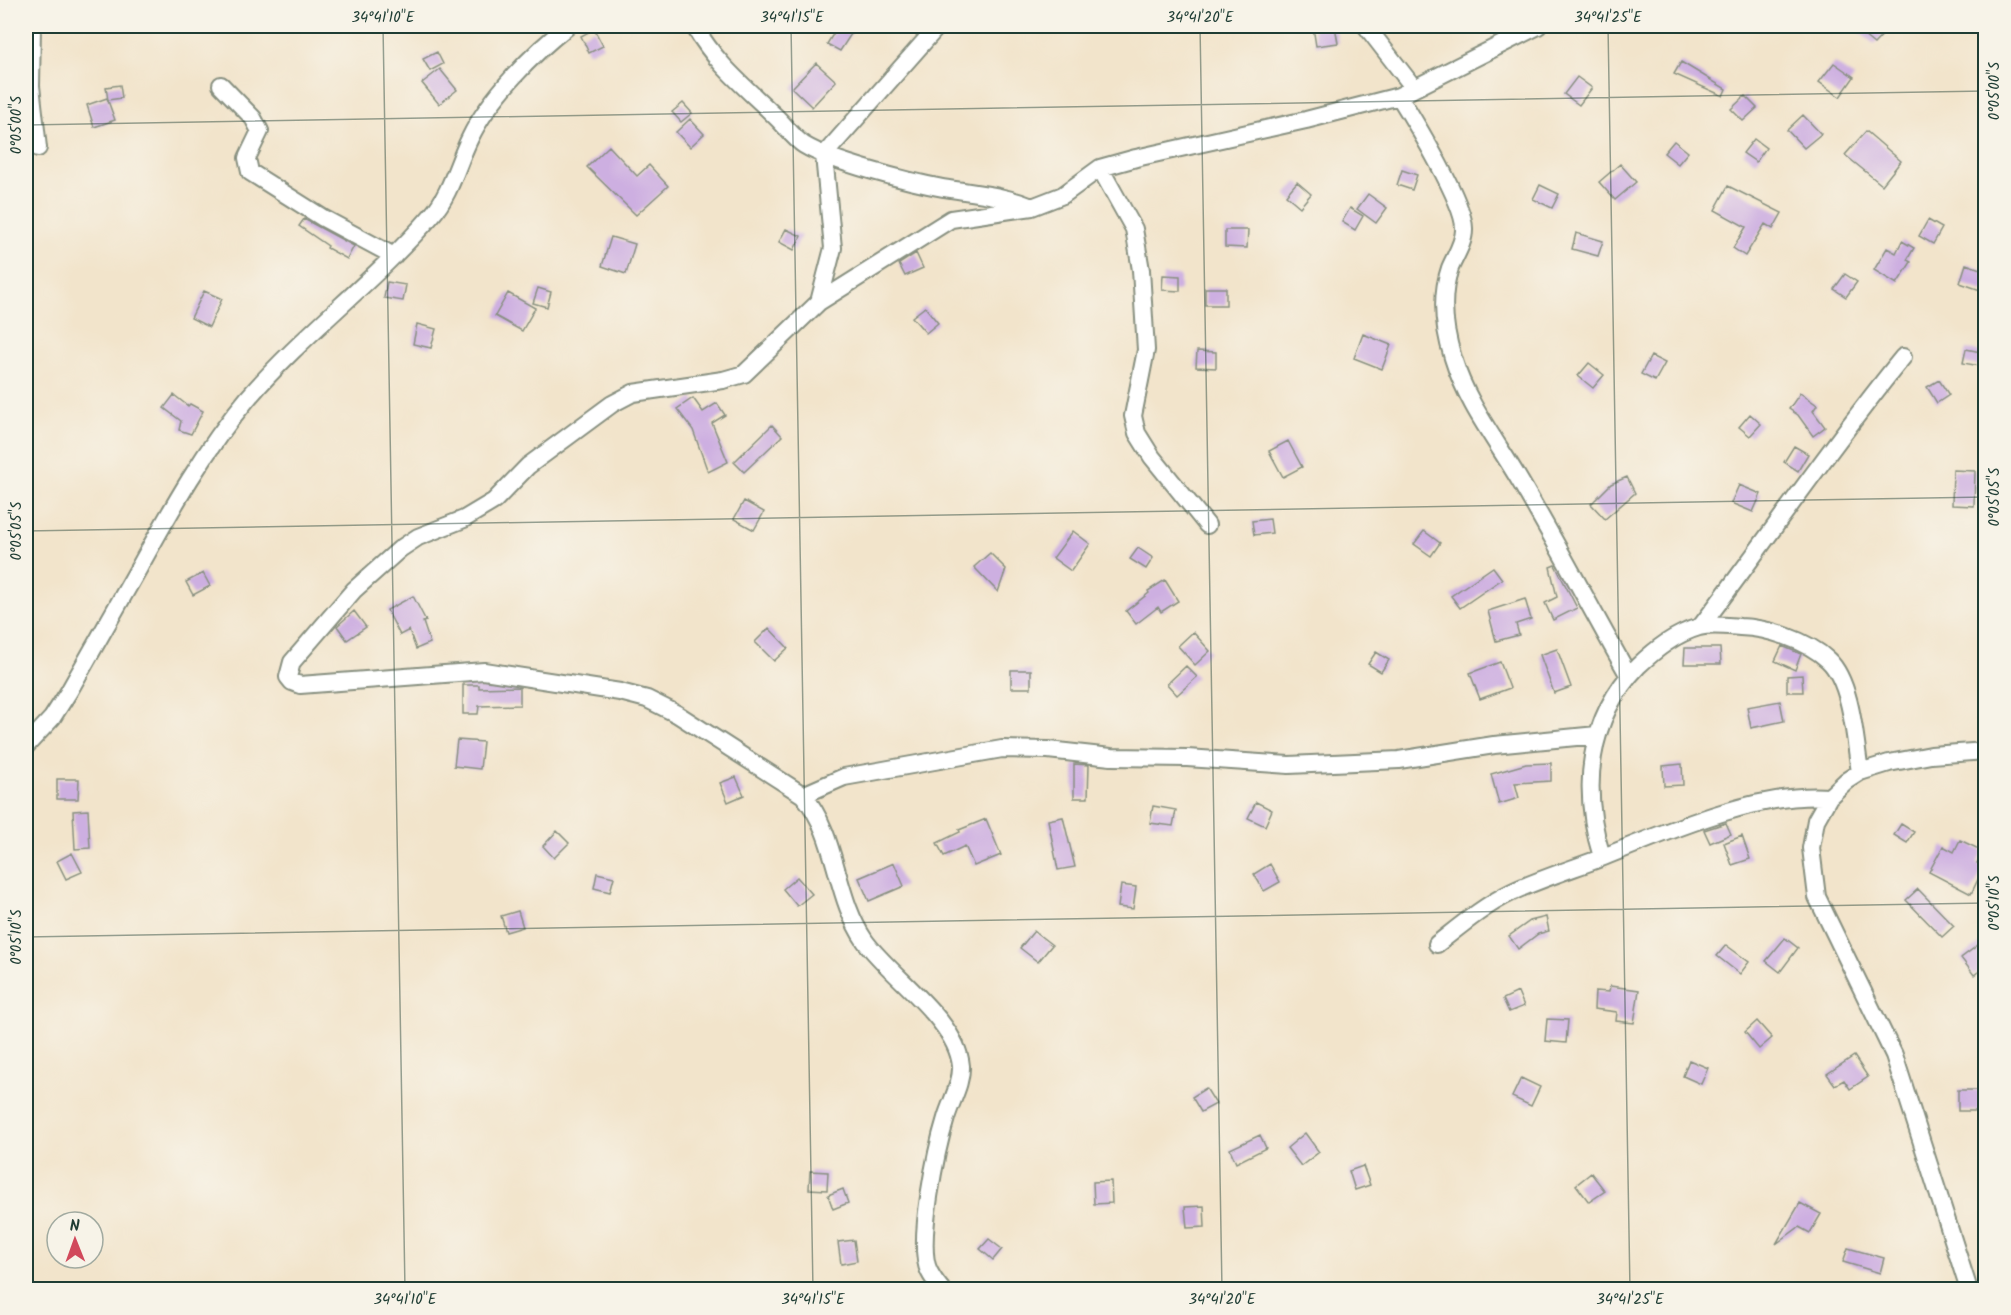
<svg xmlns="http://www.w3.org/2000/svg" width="2011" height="1315" viewBox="0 0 2011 1315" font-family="Kalam,sans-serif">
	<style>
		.building { fill: #cdafe1 }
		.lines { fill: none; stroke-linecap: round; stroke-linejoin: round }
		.minor-casing { stroke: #889080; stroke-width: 20 }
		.minor { stroke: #fff; stroke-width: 16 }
		.ticks { fill: none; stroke: #1f3d34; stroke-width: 1.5; stroke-opacity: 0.45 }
		.neatline { fill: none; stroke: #1f3d34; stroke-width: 2 }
		.ticks-label { font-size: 15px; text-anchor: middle; fill: #1f3d34 }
	</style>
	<rect width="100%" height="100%" fill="#f7f3e8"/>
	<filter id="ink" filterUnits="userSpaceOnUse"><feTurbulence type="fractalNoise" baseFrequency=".0167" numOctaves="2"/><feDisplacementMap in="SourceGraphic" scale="12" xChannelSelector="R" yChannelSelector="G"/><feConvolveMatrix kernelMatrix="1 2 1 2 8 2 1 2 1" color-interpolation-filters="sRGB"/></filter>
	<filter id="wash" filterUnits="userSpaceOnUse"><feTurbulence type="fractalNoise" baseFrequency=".008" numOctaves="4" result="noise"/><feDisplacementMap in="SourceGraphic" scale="24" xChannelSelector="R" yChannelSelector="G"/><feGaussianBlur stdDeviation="1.35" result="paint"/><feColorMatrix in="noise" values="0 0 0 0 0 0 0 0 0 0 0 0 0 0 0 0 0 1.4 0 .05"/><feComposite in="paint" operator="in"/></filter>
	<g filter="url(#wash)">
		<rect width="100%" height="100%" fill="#f2e4cb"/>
		<g id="blocks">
			<path class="building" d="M838,26L851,34L840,51L827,44Z
				M1335,26L1338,43L1316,46L1313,27Z
				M1852,26H1891L1874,44Z
				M594,29L603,46L589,53L581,36Z
				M437,52L443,64L430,71L423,59Z
				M1681,62L1726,89L1723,96L1674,74Z
				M816,63L836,81L812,107L792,88Z
				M1834,63L1854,77L1840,97L1819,82Z
				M440,69L457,90L439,104L422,83Z
				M1577,77L1592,88L1579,105L1564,94Z
				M120,85L122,98L108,100L106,87Z
				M1745,96L1757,108L1743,121L1731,109Z
				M107,98L115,120L94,127L87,105Z
				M683,103L692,113L681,122L672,112Z
				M1803,115L1821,134L1804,148L1787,130Z
				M690,119L704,134L690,147L676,132Z
				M1866,131L1901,161L1882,185L1845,155Z
				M1754,139L1766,148L1756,162L1743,153Z
				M1674,141L1688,152L1678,164L1664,153Z
				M609,146L637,176L649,165L668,186L636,215L587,167Z
				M1620,164L1636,182L1615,200L1599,182Z
				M1402,170L1417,175L1412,190L1397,185Z
				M1297,182L1311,194L1300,207L1286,195Z
				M1540,185L1559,194L1552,208L1533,199Z
				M1728,186L1782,213L1773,229L1765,224L1745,256L1733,248L1746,227L1715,210Z
				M1368,194L1387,208L1376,223L1357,209Z
				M1350,208L1363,216L1355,230L1342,222Z
				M304,219L354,246L347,259L327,248L328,246L299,226Z
				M1928,220L1942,228L1933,244L1919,236Z
				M786,229L801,236L794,250L779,242Z
				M1225,230H1248L1247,248L1225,247Z
				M1576,233L1603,241L1598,256L1572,249Z
				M611,237L635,244L626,274L602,266Z
				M1902,241L1914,248L1907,260L1911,262L1897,284L1874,270L1887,248L1896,253Z
				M916,253L923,268L905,276L899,264Z
				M1966,264L1986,271V292L1960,283Z
				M1845,274L1857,282L1846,297L1834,289Z
				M1163,275L1180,276V291L1162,290Z
				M387,282L406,285L403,301L384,298Z
				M538,288L551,292L547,307L533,303Z
				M1205,288H1226V305H1205Z
				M204,291L222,299L209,327L191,318Z
				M508,293L535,308L522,331L495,316Z
				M925,307L938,323L926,333L912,317Z
				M417,324L436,329L431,348L413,344Z
				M1363,334L1391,345L1382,369L1354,358Z
				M1966,349L1986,353V367L1963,363Z
				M1197,351L1216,352V368L1196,367Z
				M1651,356L1665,363L1655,381L1641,374Z
				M1589,363L1604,375L1593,388L1578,376Z
				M1939,380L1949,395L1937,403L1927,387Z
				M1800,393L1817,405L1813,411L1825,427L1813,436L1798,415L1789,409Z
				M174,395L188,406L190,404L203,411L191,434L179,430L181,421L164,408Z
				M693,398L703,412L717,403L725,415L712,423L728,462L708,472L693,430L677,409Z
				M1750,414L1761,424L1750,436L1739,427Z
				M772,425L782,436L744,472L734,462Z
				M1288,441L1302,467L1283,477L1269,451Z
				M1794,446L1808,454L1798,471L1784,462Z
				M1953,470L1975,471L1974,506L1952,505Z
				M1627,477L1635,493L1605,519L1591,504L1611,484Z
				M1739,485L1761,494L1753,512L1731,503Z
				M744,501L764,512L754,530L734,519Z
				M1270,519L1272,533L1254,535L1252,521Z
				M1073,531L1090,544L1071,571L1053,558Z
				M1424,531L1440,543L1431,556L1414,544Z
				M1138,548L1153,558L1146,569L1130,559Z
				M990,553L1006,569L998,592L974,567Z
				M1555,565L1577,608L1553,620L1545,603L1557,597L1550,567Z
				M1493,567L1502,579L1460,608L1451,596Z
				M203,573L210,586L193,595L186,582Z
				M1165,580L1178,601L1161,612L1158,607L1136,624L1126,611L1149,593L1148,591Z
				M413,596L426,621L423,622L430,643L416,649L409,630L400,635L387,610Z
				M1525,599L1531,619L1516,624L1519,635L1496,641L1488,611Z
				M354,611L366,627L347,640L337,626Z
				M769,628L788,648L774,661L755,642Z
				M1193,632L1210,651L1195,665L1178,646Z
				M1782,646L1801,654L1795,670L1775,661Z
				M1685,648H1720L1721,664H1684Z
				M1557,649L1571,687L1554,693L1540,655Z
				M1376,652L1389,660L1381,672L1368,664Z
				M1500,662L1510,688L1480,699L1470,673Z
				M1186,666L1197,677L1177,695L1167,684Z
				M1011,670H1031V688H1011Z
				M1802,675L1803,692H1787V676Z
				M463,685H479V688L520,687V705L479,706L478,714H463Z
				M1780,701L1784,721L1751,728L1747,707Z
				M457,740L483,742L480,769L454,766Z
				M1551,763V781L1515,783L1519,798L1499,804L1491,774L1526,764Z
				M1074,764L1089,765L1088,798H1074Z
				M1682,764L1683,785L1664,786L1663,766Z
				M736,777L744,795L728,802L720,783Z
				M57,779H79L78,799H57Z
				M1256,802L1272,810L1265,826L1248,818Z
				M1153,806L1176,810L1173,826L1150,823Z
				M88,810L90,848L75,849L73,811Z
				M1063,817L1075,867L1058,870L1048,820Z
				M986,819L1001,855L974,866L965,846L944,856L937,843L960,832L959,830Z
				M1726,823L1731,834L1710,843L1704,830Z
				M1901,824L1914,832L1907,843L1894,835Z
				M557,831L569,843L554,858L543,846Z
				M1742,836L1750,859L1732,865L1724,843Z
				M1960,840L1983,851L1977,863L1984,867L1971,894L1929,872L1943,846L1954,852Z
				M72,853L82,872L66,879L57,861Z
				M894,863L904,886L869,901L859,878Z
				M1270,864L1280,882L1264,891L1254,874Z
				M597,873L614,877L610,892L594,888Z
				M797,877L812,894L797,906L783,889Z
				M1121,885L1136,887L1133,909L1118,907Z
				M1918,889L1954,926L1942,937L1906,900Z
				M518,911L523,927L506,932L501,916Z
				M1546,917L1549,931L1538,934L1518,949L1509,936L1530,921Z
				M1034,931L1052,945L1038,962L1020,948Z
				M1785,938L1798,948L1780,972L1766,961Z
				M1986,939V966L1974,975L1961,958Z
				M1726,945L1749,962L1740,974L1717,956Z
				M1610,986L1639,990L1634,1023L1616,1021L1617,1012L1594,1009L1595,991L1609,992Z
				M1518,992L1524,1006L1509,1012L1503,999Z
				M1547,1019L1568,1020L1566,1043L1545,1041Z
				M1757,1021L1772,1038L1759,1049L1745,1032Z
				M1854,1056L1868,1077L1850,1089L1844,1080L1835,1085L1827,1074Z
				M1689,1060L1708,1068L1701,1084L1683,1076Z
				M1521,1078L1540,1087L1531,1106L1512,1097Z
				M1206,1088L1216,1104L1201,1112L1192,1097Z
				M1958,1090H1982V1111H1958Z
				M1305,1133L1319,1152L1301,1166L1287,1148Z
				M1260,1135L1266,1148L1236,1163L1230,1149Z
				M1363,1166L1370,1185L1355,1190L1349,1171Z
				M810,1171L828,1172L827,1190L809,1189Z
				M1591,1173L1605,1191L1589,1202L1576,1185Z
				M1111,1181L1112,1203L1094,1204L1093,1182Z
				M843,1189L848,1203L833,1209L828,1195Z
				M1800,1203L1821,1214L1810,1233L1799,1227L1776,1244Z
				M1204,1206L1205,1227L1187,1228L1185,1207Z
				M989,1239L1002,1249L993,1260L980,1249Z
				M854,1240L857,1261L841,1264L838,1242Z
				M1848,1248L1884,1258L1880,1273L1843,1262Z"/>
		</g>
	</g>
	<g filter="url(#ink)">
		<use href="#blocks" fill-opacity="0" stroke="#889080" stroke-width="1.5"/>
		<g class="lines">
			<g class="minor-casing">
				<path id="minor" d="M32,26L31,86L38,148
					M694,26C718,66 742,84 775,116C785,125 793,138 804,145C832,162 910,182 943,188C974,193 1003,195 1032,207
					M1366,26L1414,88
					M221,85L253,118L260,131L247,158L250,172L323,218L394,256
					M1399,96C1414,120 1466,205 1464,230C1464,243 1455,256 1450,268C1440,297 1444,329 1453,358C1467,404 1496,440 1520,481C1558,545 1592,611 1629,676
					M1100,168L1134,229L1141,270L1146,350L1133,416L1137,433L1152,457L1207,525
					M819,302L833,248L824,155L938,26
					M1701,626C1769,537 1832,444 1903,357
					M26,746L52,718L68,693C92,650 116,608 140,566C172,508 205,449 248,398C305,332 375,281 432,215C451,193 457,164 470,138C489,98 533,53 568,26
					M803,795L844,777L1002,749L1048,750L1111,757L1187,758L1289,765L1399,760L1494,745L1597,735
					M1602,857C1581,790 1587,719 1638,666C1656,649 1675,634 1699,627C1711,624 1727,626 1740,627C1768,628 1807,640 1828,660C1852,682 1855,741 1860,772
					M1437,944C1460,926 1485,905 1512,892C1540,879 1572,869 1601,858C1666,832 1759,791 1829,797
					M942,1290C937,1284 932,1277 929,1271C916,1244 937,1147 946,1118C951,1101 962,1083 961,1066C957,1020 890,976 865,941C834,896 838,836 803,795L677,714L647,699L620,692L484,671L300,685L292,682L288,677L292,662L354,590L400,549L418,537L464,519L494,501L528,466L612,404L633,393L723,380L744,374L819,302L951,219L1032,207L1063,195L1100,168L1136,158L1306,120L1399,96L1538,26
					M1969,1290L1894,1055L1817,897L1811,848L1816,820L1829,797L1846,781L1860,772L1889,763L1931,755L1986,751"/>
			</g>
			<use href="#minor" class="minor"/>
		</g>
	</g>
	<path class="ticks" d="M383,26L405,1290M791,26L813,1290M1200,26L1222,1290M1608,26L1630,1290M26,125L1986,91M26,531L1986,497M26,937L1986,903"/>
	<rect width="2011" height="1315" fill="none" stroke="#f7f3e8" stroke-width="66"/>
	<g transform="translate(75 1240) rotate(359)"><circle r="28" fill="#f7f3e8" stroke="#a1aaa0" stroke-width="1.5"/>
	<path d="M0-4.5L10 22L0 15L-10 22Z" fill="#d1495b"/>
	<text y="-9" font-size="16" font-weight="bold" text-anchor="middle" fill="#1f3d34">N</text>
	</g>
	<rect x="33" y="33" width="1945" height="1249" class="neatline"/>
	<g class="ticks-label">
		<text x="383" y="22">34°41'10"E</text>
		<text x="792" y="22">34°41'15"E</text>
		<text x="1200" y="22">34°41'20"E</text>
		<text x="1608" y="22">34°41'25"E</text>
		<text transform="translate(1994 91) rotate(-90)" y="5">0°05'00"S</text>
		<text transform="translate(16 125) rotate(-90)" y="5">0°05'00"S</text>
		<text transform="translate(1994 497) rotate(-90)" y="5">0°05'05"S</text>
		<text transform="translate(16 531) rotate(-90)" y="5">0°05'05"S</text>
		<text transform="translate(1994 903) rotate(-90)" y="5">0°05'10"S</text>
		<text transform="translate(16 937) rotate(-90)" y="5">0°05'10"S</text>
		<text x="405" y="1304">34°41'10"E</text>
		<text x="813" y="1304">34°41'15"E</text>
		<text x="1222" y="1304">34°41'20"E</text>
		<text x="1630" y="1304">34°41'25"E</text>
	</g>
</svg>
